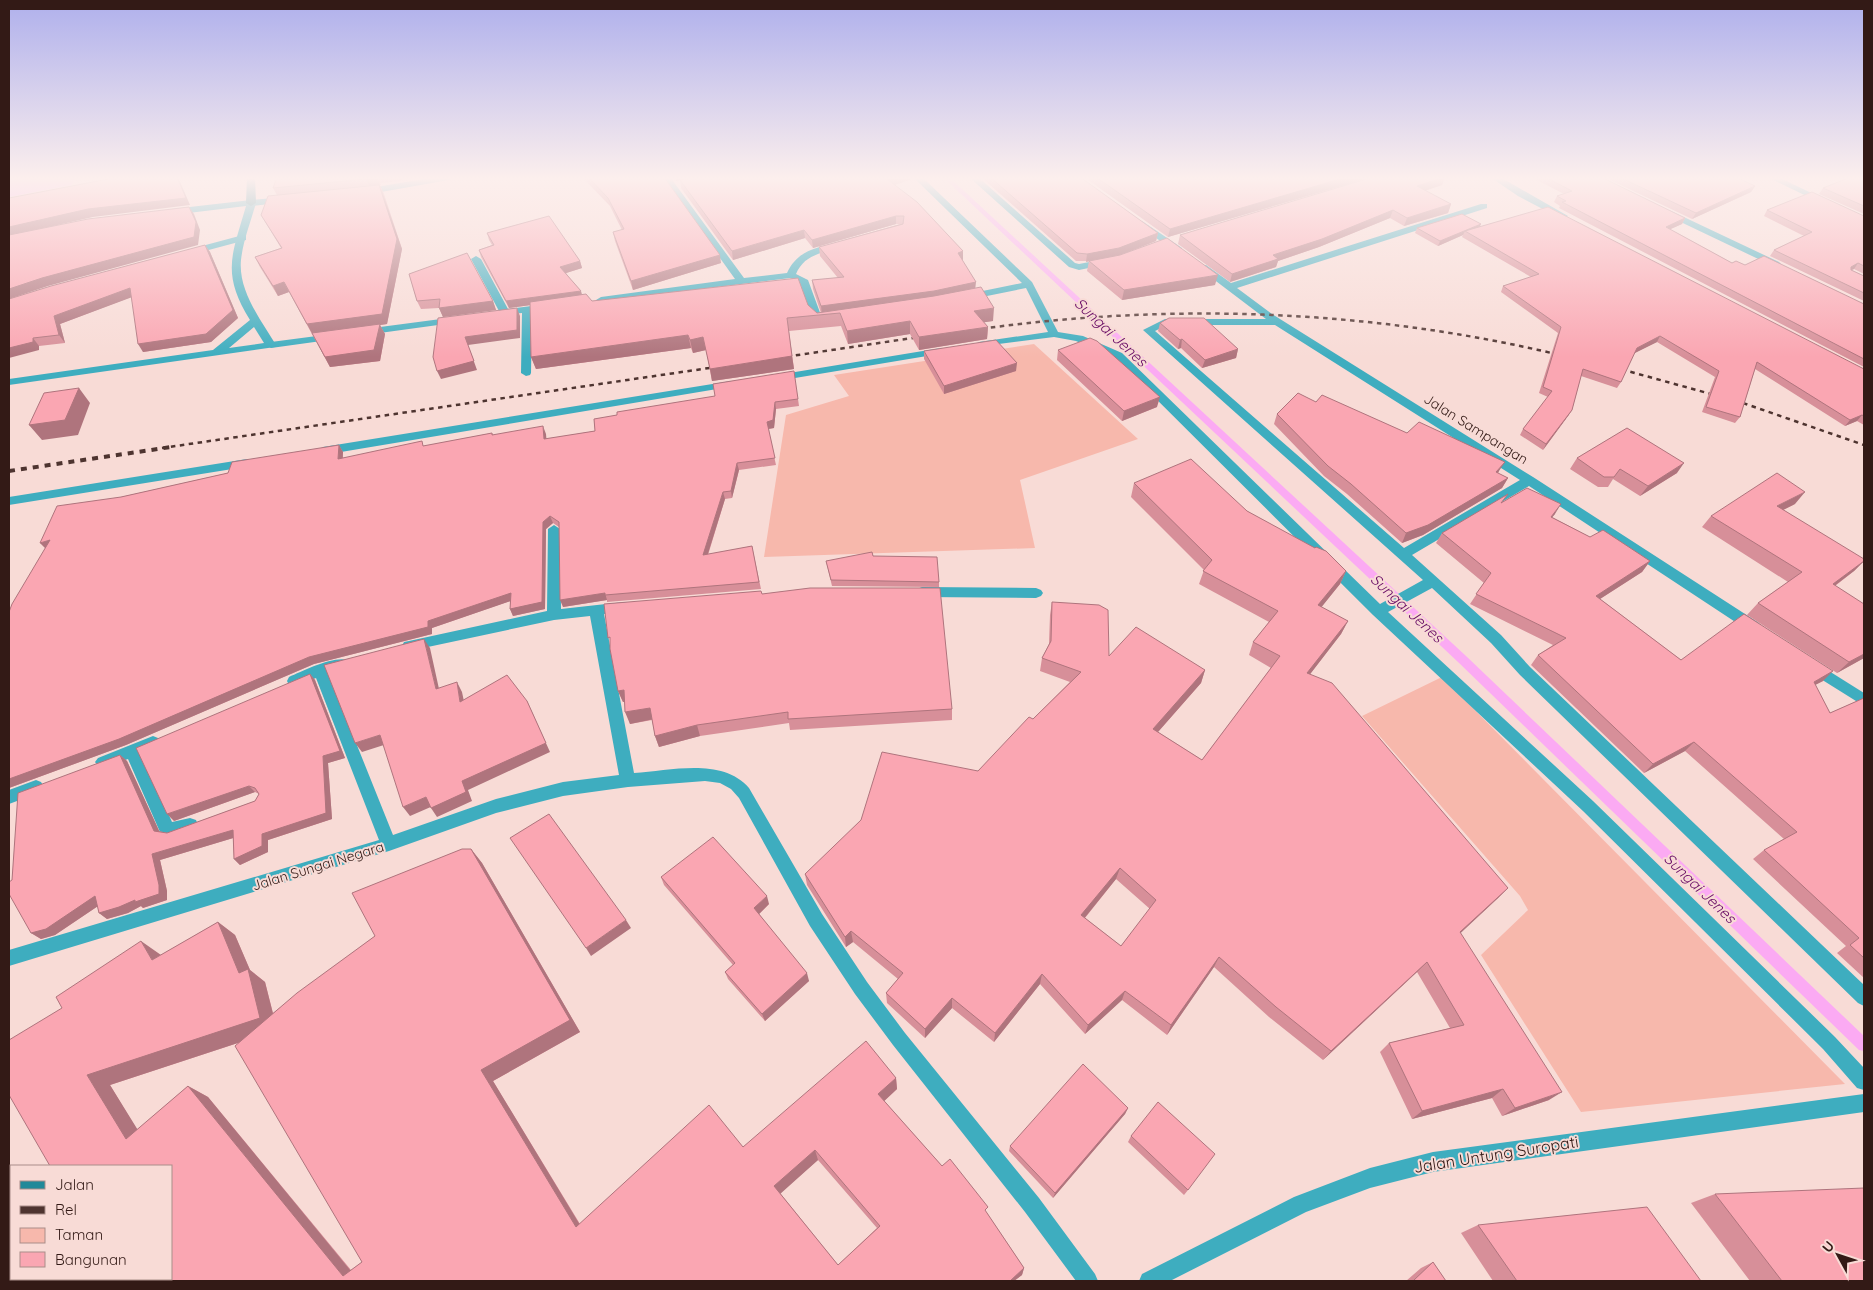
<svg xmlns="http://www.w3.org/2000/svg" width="1873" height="1290" viewBox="0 0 1873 1290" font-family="Quicksand,sans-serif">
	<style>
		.green { fill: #f7b8ac }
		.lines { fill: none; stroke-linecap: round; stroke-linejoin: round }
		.stream { fill: #fbaaf3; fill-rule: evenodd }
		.river { fill: #fbaaf3; fill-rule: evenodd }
		.minor { fill: #3eadbf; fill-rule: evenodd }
		.tertiary { fill: #3eadbf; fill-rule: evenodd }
		.secondary { fill: #218999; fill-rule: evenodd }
		.rail-far1 { stroke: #4e3430; stroke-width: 2.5; stroke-dasharray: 4.5 4.5; stroke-linecap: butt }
		.rail { stroke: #4e3430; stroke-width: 4; stroke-dasharray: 6 6; stroke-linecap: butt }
		.wall { fill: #d78f99; fill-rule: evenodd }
		.shaded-wall { fill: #af747d }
		.building { fill: #faa6b2; stroke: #af747d; fill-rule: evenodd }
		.labels { text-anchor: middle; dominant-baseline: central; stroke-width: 4; stroke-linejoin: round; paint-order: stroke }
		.street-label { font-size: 14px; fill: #331a16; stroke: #f8dbd6 }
		.water-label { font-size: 15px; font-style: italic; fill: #680b65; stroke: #f8dbd6 }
		.near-street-label { font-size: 16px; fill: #331a16; stroke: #f8dbd6 }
	</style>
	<rect width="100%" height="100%" fill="#f8dbd6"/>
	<path class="green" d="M1034,344L1138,439L1020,480L1035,548L764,557L786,415L849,396L834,375Z
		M1442,677L1845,1084L1581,1112L1481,955L1528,910L1520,896L1362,716Z"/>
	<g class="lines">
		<path class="stream" d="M943,177H949L1466,656L1864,1036V1051L1859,1050L1458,662Z"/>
		<path class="river" d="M9,177H77L71,185L9,197Z"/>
		<path class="minor" d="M436,177H453L449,180L364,195L360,192L364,189Z
			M662,177H670L744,278L787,273C797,251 815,248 836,243L839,244V248C821,253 804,255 796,274L808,280L822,318L828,321L827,323H814L806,306L799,282L790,278L597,302L596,300L601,297L735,279Z
			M913,177H922L1032,282L1058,332L1083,336L1122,353L1380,604L1423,580L1143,330L1165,319H1266L1200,269V265H1206L1231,283L1481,204H1487V208L1237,288L1272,314L1533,477L1759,623L1761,627L1759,631L1754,632L1749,631L1529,486L1412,555L1501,635L1530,667L1864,985V1006L1858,1003L1520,675L1491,643L1432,588L1388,612L1593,801L1835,1037L1864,1068V1090L1857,1088L1823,1049L1583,811L1373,615L1114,357L1076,341L1054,337L975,347L974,345L979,342L1048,332L1026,288L967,300L963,299V295L1022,283ZM1167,325H1275L1520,480L1404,548L1155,331Z
			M969,177H978L1075,263L1079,264L1105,259L1110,262L1108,264L1079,270L1069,267Z
			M1490,177H1500L1568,216L1566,218H1560L1518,196Z
			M1767,177H1778L1828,201L1827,203H1821Z
			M285,197L288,198V202L251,206L246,203L251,200Z
			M1669,210L1779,262L1781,264L1776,267L1773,266L1666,215L1664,213Z
			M1142,221L1182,248V252H1176L1139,226V222Z
			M243,235L246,236V240L190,255L185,252L187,250Z
			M476,256L481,259L508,309L547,304L552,307L551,309L532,312L531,373L530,375L526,376L521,373L522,313L498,315L497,313L499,311L471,259Z
			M456,317L460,318L461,320L460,322L365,335L360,332L365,329Z
			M332,334L337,337L336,339L271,348L266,345L271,342Z
			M941,348L946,351L945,353L777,381L772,378L777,375Z
			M731,381L736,384L735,386L323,455L317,451L323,447Z
			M247,459L253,463L251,466L9,505V497Z
			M554,525L560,529L561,609L624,602L629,603L631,607L629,611L604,614L634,773C671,771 722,757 749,788L822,914L867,982L905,1033L1039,1198L1095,1274L1098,1281H1076L1025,1212L893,1045L855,994L810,926L739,798L731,789L720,783L705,781L628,787L563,796L496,813L389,851L9,966V950L379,840L316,678L294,687L289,685L287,681L289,677C303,671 333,656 347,660L349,664L347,668L328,673L393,835L496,799L563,782L619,775L590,616L554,620L409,651L404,650L402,646L404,642L409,641L547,611L548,529Z
			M922,587L1036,588L1041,590L1043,593L1041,596L1036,598L922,597L917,595L915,592L917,589Z
			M1813,661L1864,693V706L1808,671L1806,667L1808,663Z
			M153,736L158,738L160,742L158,746L141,753L172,822L190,818L196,820L198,825L196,830L171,838L160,832L128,759L103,768L98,766L95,762L98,758Z
			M36,780L41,782L44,787L41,792L9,804V790Z
			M1864,1094V1112L1433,1172L1370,1188L1306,1212L1170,1281H1139L1142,1274L1294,1197L1370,1168L1433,1152Z"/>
		<path class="tertiary" d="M251,200L256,203C251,221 243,241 241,260C238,291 261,320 276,345L275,347L9,385V379L213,350L250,320C221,273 232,255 246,206L172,215L167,212L172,209ZM254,327L264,343L229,348Z"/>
		<path class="secondary" d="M247,177H255L256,203L251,206L246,203Z"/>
		<path class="rail-far1" d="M973,330C1168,302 1372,309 1564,356
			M778,358L926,336
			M1613,367L1740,402L1864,445
			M162,448L723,366"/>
		<path class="rail" d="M9,471L171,447"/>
	</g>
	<path class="wall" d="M277,177H407L402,178L401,181L380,183L381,185H380L384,194L402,249L387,324L380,325L385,334L380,361L330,367L289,292L278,296L260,267L255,257L281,248L261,215L277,195L273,188Z
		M582,177H664L721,263L633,290L615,241L613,232L622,230L610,206Z
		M981,177H1080L1158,233L1156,241L1118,256L1215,285L1122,300L1087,271L1089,261H1076Z
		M1084,177H1372L1168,237Z
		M1445,177L1442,185L1425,191L1451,204L1448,213L1404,226L1390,218L1319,247L1278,261L1276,267L1230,282L1178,244L1180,235Z
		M1531,177H1601L1685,218L1682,224L1670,229L1732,263L1745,265L1864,304V367L1559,208L1560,206L1554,202L1557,196L1564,194Z
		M1604,177H1736L1755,186L1751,192L1692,219Z
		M1864,177V214L1819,194L1823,188Z
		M912,179L895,185L963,251L962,260L975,288L993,321L984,322L988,327L987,339L919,350L910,334L848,344L841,326L789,331L794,369L712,381L706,350L693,353L691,348L536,369L531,357L530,305L509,308L481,257L479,250L492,245L489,240L487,233L580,261L582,268L566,273L582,295L592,301L808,305L817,313H821L813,289L812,280L838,278L820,256L819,247L900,224H896L813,248L805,238L733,260L681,188L680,180Z
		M1767,210L1864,216V274L1854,269L1852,270L1864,276V301L1770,256L1774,250L1804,236L1764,216Z
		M1480,227L1864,369V425L1857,421L1845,426L1755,369L1740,417L1735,423L1702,412L1715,377L1657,342L1634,353L1621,382L1617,388L1581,376L1572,410L1568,416L1543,450L1520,435L1523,429L1548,397L1539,393L1558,333L1501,292L1503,286L1531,277L1462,237L1463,235L1438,246L1415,233L1417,228Z
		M205,245L210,252L238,318L211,342L143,352L131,297L60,324L65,343L39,346V350L9,299Z
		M409,274L493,301L496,310L443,317L439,308L421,309L417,301Z
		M1160,323L1238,349L1236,358L1202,368L1181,348L1178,349L1158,331Z
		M1058,350L1157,407L1122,421L1057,360Z
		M924,351L1016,371L944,394L924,359Z
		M798,399L799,406L776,409L774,428L768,429L776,465L739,470L732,498L725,499L708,555L752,546L761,589L607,602V600L563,607L559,527L553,523L546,529L545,609L513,616L510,609V601L432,628V634L314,664L126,745L9,788V612L121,497L228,473L339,445L343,452V458L425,446L492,433L493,435L546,434V439L595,431L594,419Z
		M1316,402L1499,471L1498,474L1508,478L1502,488L1423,535L1402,543L1347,494L1324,476L1274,424L1277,414Z
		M1577,458L1677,473L1640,496L1613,479L1608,487H1598L1570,469Z
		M1134,483L1247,511L1346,571L1340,584L1321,607L1348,621L1341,634L1310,674L1508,888L1497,899L1460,933L1549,1100L1502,1116L1492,1098L1412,1119L1380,1052L1389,1043L1450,1028L1417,972L1323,1060L1269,1017L1214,967L1167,1035L1122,1000L1085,1034L1040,984L994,1042L952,1008L925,1038L887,1003L886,993L898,979L853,942L846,947L807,885L805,874L978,771L1033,719L1070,682L1040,671L1042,658L1049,644L1050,615L1052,602L1109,656L1205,670L1201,683L1158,732L1202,760L1271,668L1249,655L1253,642L1269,622L1199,584L1204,570L1131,497ZM1116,879L1150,909L1121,946L1085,918Z
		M1504,502L1555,514L1552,517L1590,537L1650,561L1642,572L1600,599L1681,660L1823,681L1815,685L1830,713L1864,698V978L1837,953L1846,946L1753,859L1764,850L1784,839L1685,751L1644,773L1531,665L1538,655L1553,645L1470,604L1484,583L1436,543L1442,533Z
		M1795,504L1783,510L1864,561L1854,571L1835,586L1864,658L1837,673L1747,615L1758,603L1788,582L1702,527L1711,516Z
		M873,556L939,582V587L832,586L826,561Z
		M762,594L952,709V720L790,730L789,723L700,736L659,747L655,736L652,720L630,724L625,702H623L618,691Z
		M310,674L315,680L345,758L328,763L332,819L268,840V852L240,865L234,859L233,838L160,860L167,891V900L143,908L141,906L128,913L107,919L99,913L98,906L55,935L41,939L31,933L12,880L120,755L127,761L159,831L167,833L255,801L259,794L255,792L174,821Z
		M471,849L482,863L580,1032L493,1081L580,1224L743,1147L896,1078L897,1089L884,1101L942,1166L987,1213L1024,1268L1022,1275L1014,1281H23L171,1279L50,1166L161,955L218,922L235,935L250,970L265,982L273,1013L375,936ZM238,1043L362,1262L351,1270L208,1097L188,1086L137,1130L110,1085ZM818,1160L877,1228L838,1265L780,1193Z
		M661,877L769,904L759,914L809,981L765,1021L728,979L725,972L733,965L664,885Z
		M1128,1108L1125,1114L1053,1198L1009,1151L1010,1146Z
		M1131,1136L1188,1190L1184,1195L1128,1142Z
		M1715,1194L1864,1281H1750L1691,1203Z
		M1478,1225L1701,1281H1493L1461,1233Z
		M1433,1262L1446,1281H1406L1421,1268Z"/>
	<path class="shaded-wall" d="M177,177H178L190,205L93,217L9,236V227Z
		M377,177L402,249L387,324L380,325L385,334L380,361L330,367L307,324L370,187L366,179Z
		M399,177H407L402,178L401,181Z
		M675,177H695L676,181Z
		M894,177H912V179L887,187V179Z
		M1347,177H1372L1168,237L1170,229Z
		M1445,177L1442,185L1414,194L1417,186Z
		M1755,186L1751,192L1692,219L1696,213Z
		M1451,204L1448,213L1404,226L1407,218Z
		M189,207L194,214L200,230L198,245L48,286L9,299V289Z
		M1393,210L1390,218L1319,247L1278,261L1276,267L1230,282L1232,274L1273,255Z
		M896,216V224L813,248L812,240Z
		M1685,218L1682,224L1662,233L1666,227Z
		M1481,224L1479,229L1465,231L1463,235L1438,246L1440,241Z
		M804,230L805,238L733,260L732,251Z
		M1158,233L1156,241L1118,256L1086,262L1087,254Z
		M205,245L210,252L238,318L211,342L143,352L138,344Z
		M963,251V260L957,261L958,253Z
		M720,255L721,263L633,290L631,281Z
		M580,261L582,268L563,274L560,267Z
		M1858,263L1854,269L1847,272L1851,267Z
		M1218,275L1215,285L1122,300L1124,290Z
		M284,282L289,292L278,296L273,286Z
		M976,282L975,291L822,315L821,306Z
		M130,288L135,296L60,324L65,343L59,335L54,316Z
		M581,291L583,298L509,308L506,301Z
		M493,301L496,310L443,317L439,308Z
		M517,308L520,316V338L468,345L477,370L441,379L437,371L465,337Z
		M994,308L993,321L973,324L974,311Z
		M910,321V334L848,344L847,331Z
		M988,327L987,339L919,350V337Z
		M688,335L691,348L536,369L531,357Z
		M1660,336L1657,342L1633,354L1637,348Z
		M703,337L706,350L693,353L690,340Z
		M33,338L39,346V350L9,358V348Z
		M1182,339L1181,348L1178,349L1180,340Z
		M1238,349L1236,358L1202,368L1205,360Z
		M792,356L794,369L712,381L710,369Z
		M1017,363L1016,371L944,394V386Z
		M79,388L90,403L78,435L42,440L29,425Z
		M1160,397L1157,407L1122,421L1124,411Z
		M775,402L776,409L774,428L768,429L767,422Z
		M1572,410L1568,416L1543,450L1546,444Z
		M1862,415L1857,421L1845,426L1850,420Z
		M543,426L546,434L547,446L544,439Z
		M339,445L343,452L342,466L338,459Z
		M1505,462L1499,471L1490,482L1496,472Z
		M737,463L739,470L732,498L731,491Z
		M1684,463L1677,473L1640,496L1648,486Z
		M1508,478L1502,488L1423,535L1402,543L1406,533Z
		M723,492L725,499L705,563L703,555Z
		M1805,492L1795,504L1767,518L1777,506Z
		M1561,504L1555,514L1544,527L1551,517Z
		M550,516L553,523L546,529L545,609L513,616L510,609L543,522Z
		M50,540L47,550L40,543Z
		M1650,561L1642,572L1589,606L1596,596Z
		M1864,561L1854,571L1821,596L1833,584Z
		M1346,571L1340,584L1312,619L1318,605Z
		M511,593L514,600L432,628V634L314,664L126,745L9,788V779L309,657L428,621Z
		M605,593L607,600L563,607L560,600Z
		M1348,621L1341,634L1301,686L1307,673Z
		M424,639L430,648L441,698L436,689Z
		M1864,654V658L1837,673L1849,662Z
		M1205,670L1201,683L1150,741L1153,729Z
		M1833,671L1823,681L1803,691L1814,682Z
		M310,674L315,680L345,758L328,763L332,819L268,840V852L240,865L234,859Z
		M457,682L462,692L466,711L460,702Z
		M624,690L628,701L623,702L618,691Z
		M527,701L550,752L468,790L472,801L437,817L431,808L462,781Z
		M650,708L654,719L630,724L625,712Z
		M697,725L700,736L659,747L655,736Z
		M380,735L387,744L362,752L355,743Z
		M1694,742L1685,751L1644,773L1653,764Z
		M120,755L127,761L162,837L154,831Z
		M249,786L255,792L174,821L167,814Z
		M426,797L433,806L410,816L403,807Z
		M233,830L240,836L160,860L167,891V900L143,908L141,906L128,913L107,919L99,913L152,854Z
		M471,849L482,863L580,1032L493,1081L586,1235L576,1227L481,1070Z
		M1120,868L1116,879L1078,926L1081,915Z
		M1508,888L1497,899L1450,943L1460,932Z
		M95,896L104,902L55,935L41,939L31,933Z
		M767,896L769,904L757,916L754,908Z
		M626,920L631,928L591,956L586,948Z
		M218,922L235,935L250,970L265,982L277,1030L110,1085L149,1148L126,1139L87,1075L239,973Z
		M851,931L853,942L846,947L845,937Z
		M141,941L161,955L152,960Z
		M1219,957L1214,967L1167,1035L1171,1025Z
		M1427,962L1417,972L1323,1060L1331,1051Z
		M807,973L809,981L765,1021L762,1014Z
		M1042,974L1040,984L994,1042L995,1033Z
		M1125,991L1122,1000L1085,1034L1088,1025Z
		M952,998V1008L925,1038V1029Z
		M896,1078L897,1089L880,1105L878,1094Z
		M188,1086L208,1097L359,1281L343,1276Z
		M1503,1089L1492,1098L1412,1119L1422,1111Z
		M1562,1092L1549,1100L1502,1116L1515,1108Z
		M1128,1108L1125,1114L1053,1198L1055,1193Z
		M815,1150L818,1160L779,1195L774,1186Z
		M1024,1268L1022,1275L1014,1281H1010Z"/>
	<path class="building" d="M119,177H177L186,198L88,209L9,227V198Z
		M277,177H377L366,179L273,188Z
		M588,177H664L720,255L631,281L613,232L624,229L608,198Z
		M695,177H894L887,179L917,202L963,251L958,253L976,282L934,291L821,306L812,280L844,277L819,247L903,224L904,216H896L812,240L804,230L732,251L680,180Z
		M990,177H1080L1158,233L1119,248L1087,254L1077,253Z
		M1096,177H1347L1170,229Z
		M1373,177H1445L1417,186L1451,204L1407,218L1393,210L1322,239L1273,255L1278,259L1232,274L1180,235Z
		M1545,177H1601L1685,218L1666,227L1732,263L1736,261L1745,265L1764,256L1864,304V359L1562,202L1566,201L1557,196L1572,191Z
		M1619,177H1736L1755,186L1696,213Z
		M1851,177H1864V206L1823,188Z
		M379,185L397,239L382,314L307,324L284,282L273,286L255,257L282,248L261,215L268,196Z
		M1812,192L1864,216V266L1858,263L1851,267V270L1864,276V293L1774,250L1812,232L1767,210Z
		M189,207L196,222L194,237L42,278L9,289V235L88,219Z
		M1548,207L1864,369V416L1862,415L1850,420L1757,362L1740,417L1706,407L1719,371L1660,336L1637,348L1621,382L1583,369L1572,410L1546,444L1523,429L1552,391L1543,387L1561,327L1503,286L1539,274L1465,231Z
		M1462,214L1481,224L1440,241L1417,228Z
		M549,216L580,261L560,267L581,291L506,301L479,250L494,245L487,233Z
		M1167,238L1218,275L1124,290L1089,261L1120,255Z
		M205,245L233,310L206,334L138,344L130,288L54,316L59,335L33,338V342L9,348V299L51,286Z
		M467,253L493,301L439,308L440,299L417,301L409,274Z
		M798,278L808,305L817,313L934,296L981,287L994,308L974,311L988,327L919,337L910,321L847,331L840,313L787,318L792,356L710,369L703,337L690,340L688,335L531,357L530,302L586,294L592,301Z
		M517,308V330L465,337L474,361L437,371L433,357L438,318Z
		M1169,318H1204L1238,349L1205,360L1182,339L1180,340L1160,323Z
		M380,324L374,350L325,357L312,333Z
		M1090,338L1097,341L1160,397L1124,411L1058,350Z
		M996,340L1017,363L944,386L924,351Z
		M794,371L798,399L775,402L773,420L767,422L775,458L737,463L731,491L723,492L703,555L752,546L759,582L605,595V593L560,600L559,522L550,516L543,522L542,602L510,609L511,593L428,621V627L309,657L119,739L9,779V612L12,604L50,540L40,543L57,506L121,497L228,473L232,462L339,445L338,459L422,441L423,446L492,433V435L543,426L544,439L595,431L594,419L617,415V412L715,396L713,384Z
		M79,388L65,420L29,425L44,393Z
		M1298,393L1316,402L1322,395L1407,433L1419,422L1505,462L1496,472L1508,478L1428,525L1406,533L1351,484L1328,466L1277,414Z
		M1627,428L1684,463L1648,486L1620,469L1614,477H1604L1577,458Z
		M1191,459L1247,511L1315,548L1316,547L1326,551L1346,571L1318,605L1348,621L1307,673L1332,683L1508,888L1460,932L1562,1092L1515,1108L1503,1089L1422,1111L1389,1043L1464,1025L1427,962L1331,1051L1276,1007L1219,957L1171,1025L1125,991L1088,1025L1042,974L995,1033L952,998L925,1029L886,993L903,973L851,931L845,937L805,874L861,820L882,752L978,771L1029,717L1033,719L1081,672L1042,658L1051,641L1052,602L1099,605L1108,610L1109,656L1136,627L1205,670L1153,729L1202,760L1280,656L1253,642L1278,611L1203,571L1212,560L1134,483ZM1120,868L1156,900L1121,946L1081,915Z
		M1777,473L1805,492L1777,506L1864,559V561L1833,584L1864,604V654L1849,662L1758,603L1802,572L1711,516Z
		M1527,488L1561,504L1551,517L1590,537L1603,530L1650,561L1596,596L1681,660L1744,614L1833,671L1814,682L1830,713L1864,698V958L1850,945L1859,938L1764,850L1797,832L1694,742L1653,764L1538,655L1566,638L1476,594L1491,573L1442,533L1508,494L1501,503Z
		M872,552L873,556L937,557L939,582L831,580L826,561Z
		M810,588H940L952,709L788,719V712L697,725L655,736L650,708L625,712L624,690L618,691L610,649V637L608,638L604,604L761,591L762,594Z
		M424,639L436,689L457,682L460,702L507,675L527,701L546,743L462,781L466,792L431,808L426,797L403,807L380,735L355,743L324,665Z
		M310,674L340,751L323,756L326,813L262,834V846L234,859L233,830L152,854L159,885V894L135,902V900L119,907L99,913L95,896L46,929L31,933L9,894V882L12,880L18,793L120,755L154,831L167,833L255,801L259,794L255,788L249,786L167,814L136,748Z
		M549,814L626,920L586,948L510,838Z
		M713,837L767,896L754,908L807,973L762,1014L725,972L735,963L661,877Z
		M462,849H471L570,1020L481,1070L576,1227L709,1105L743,1147L866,1041L896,1078L878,1094L942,1166L950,1159L988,1207L985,1210L1024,1268L1010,1281H23L21,1279H171V1166H50L9,1095V1040L62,1008L56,997L141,941L152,960L218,922L239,973L248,969L260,1018L87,1075L126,1139L188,1086L343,1276L362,1262L235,1046L297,993L375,936L352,893ZM815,1150L880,1226L838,1265L774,1186Z
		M1083,1064L1128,1108L1055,1193L1010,1146Z
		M1158,1102L1215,1154L1188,1190L1131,1136Z
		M1864,1188V1281H1782L1715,1194Z
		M1647,1207L1701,1281H1517L1478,1225Z
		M11,1237V1264L9,1260V1239Z
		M1433,1262L1446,1281H1413Z"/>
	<linearGradient id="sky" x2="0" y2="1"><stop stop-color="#afb0ec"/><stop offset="0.5" stop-color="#fcefed"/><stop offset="1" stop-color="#fcefed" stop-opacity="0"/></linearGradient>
	<rect width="1873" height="357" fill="url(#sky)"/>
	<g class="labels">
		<g class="street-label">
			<text transform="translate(1476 429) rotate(32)">Jalan Sampangan</text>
			<text transform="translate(318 866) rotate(-17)">Jalan Sungai Negara</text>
		</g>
		<g class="water-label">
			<text transform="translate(1111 332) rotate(43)">Sungai Jenes</text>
			<text transform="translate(1407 608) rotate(43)">Sungai Jenes</text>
			<text transform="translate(1700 888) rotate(44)">Sungai Jenes</text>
		</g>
		<g class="near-street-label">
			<text transform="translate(1496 1154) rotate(-9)">Jalan Untung Suropati</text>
		</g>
	</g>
	<rect width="1873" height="1290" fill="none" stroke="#331a16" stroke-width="20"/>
	<rect x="10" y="1165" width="162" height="115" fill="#f8dbd6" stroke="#a98e89"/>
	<rect x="20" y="1181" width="25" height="8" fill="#218999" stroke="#a98e89"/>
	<text x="55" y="1190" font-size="15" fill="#331a16">Jalan</text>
	<rect x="20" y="1206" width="25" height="8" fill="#4e3430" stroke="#a98e89"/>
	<text x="55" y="1215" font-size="15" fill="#331a16">Rel</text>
	<rect x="20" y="1228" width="25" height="15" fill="#f7b8ac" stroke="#a98e89"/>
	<text x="55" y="1240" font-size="15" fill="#331a16">Taman</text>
	<rect x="20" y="1252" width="25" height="15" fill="#faa6b2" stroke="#a98e89"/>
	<text x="55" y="1265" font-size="15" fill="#331a16">Bangunan</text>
	<g transform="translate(1838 1255) rotate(310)" stroke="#f8dbd6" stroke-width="4" paint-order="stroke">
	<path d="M0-4L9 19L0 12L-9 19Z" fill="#331a16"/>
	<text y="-8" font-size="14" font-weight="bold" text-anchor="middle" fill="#331a16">U</text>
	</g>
</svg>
